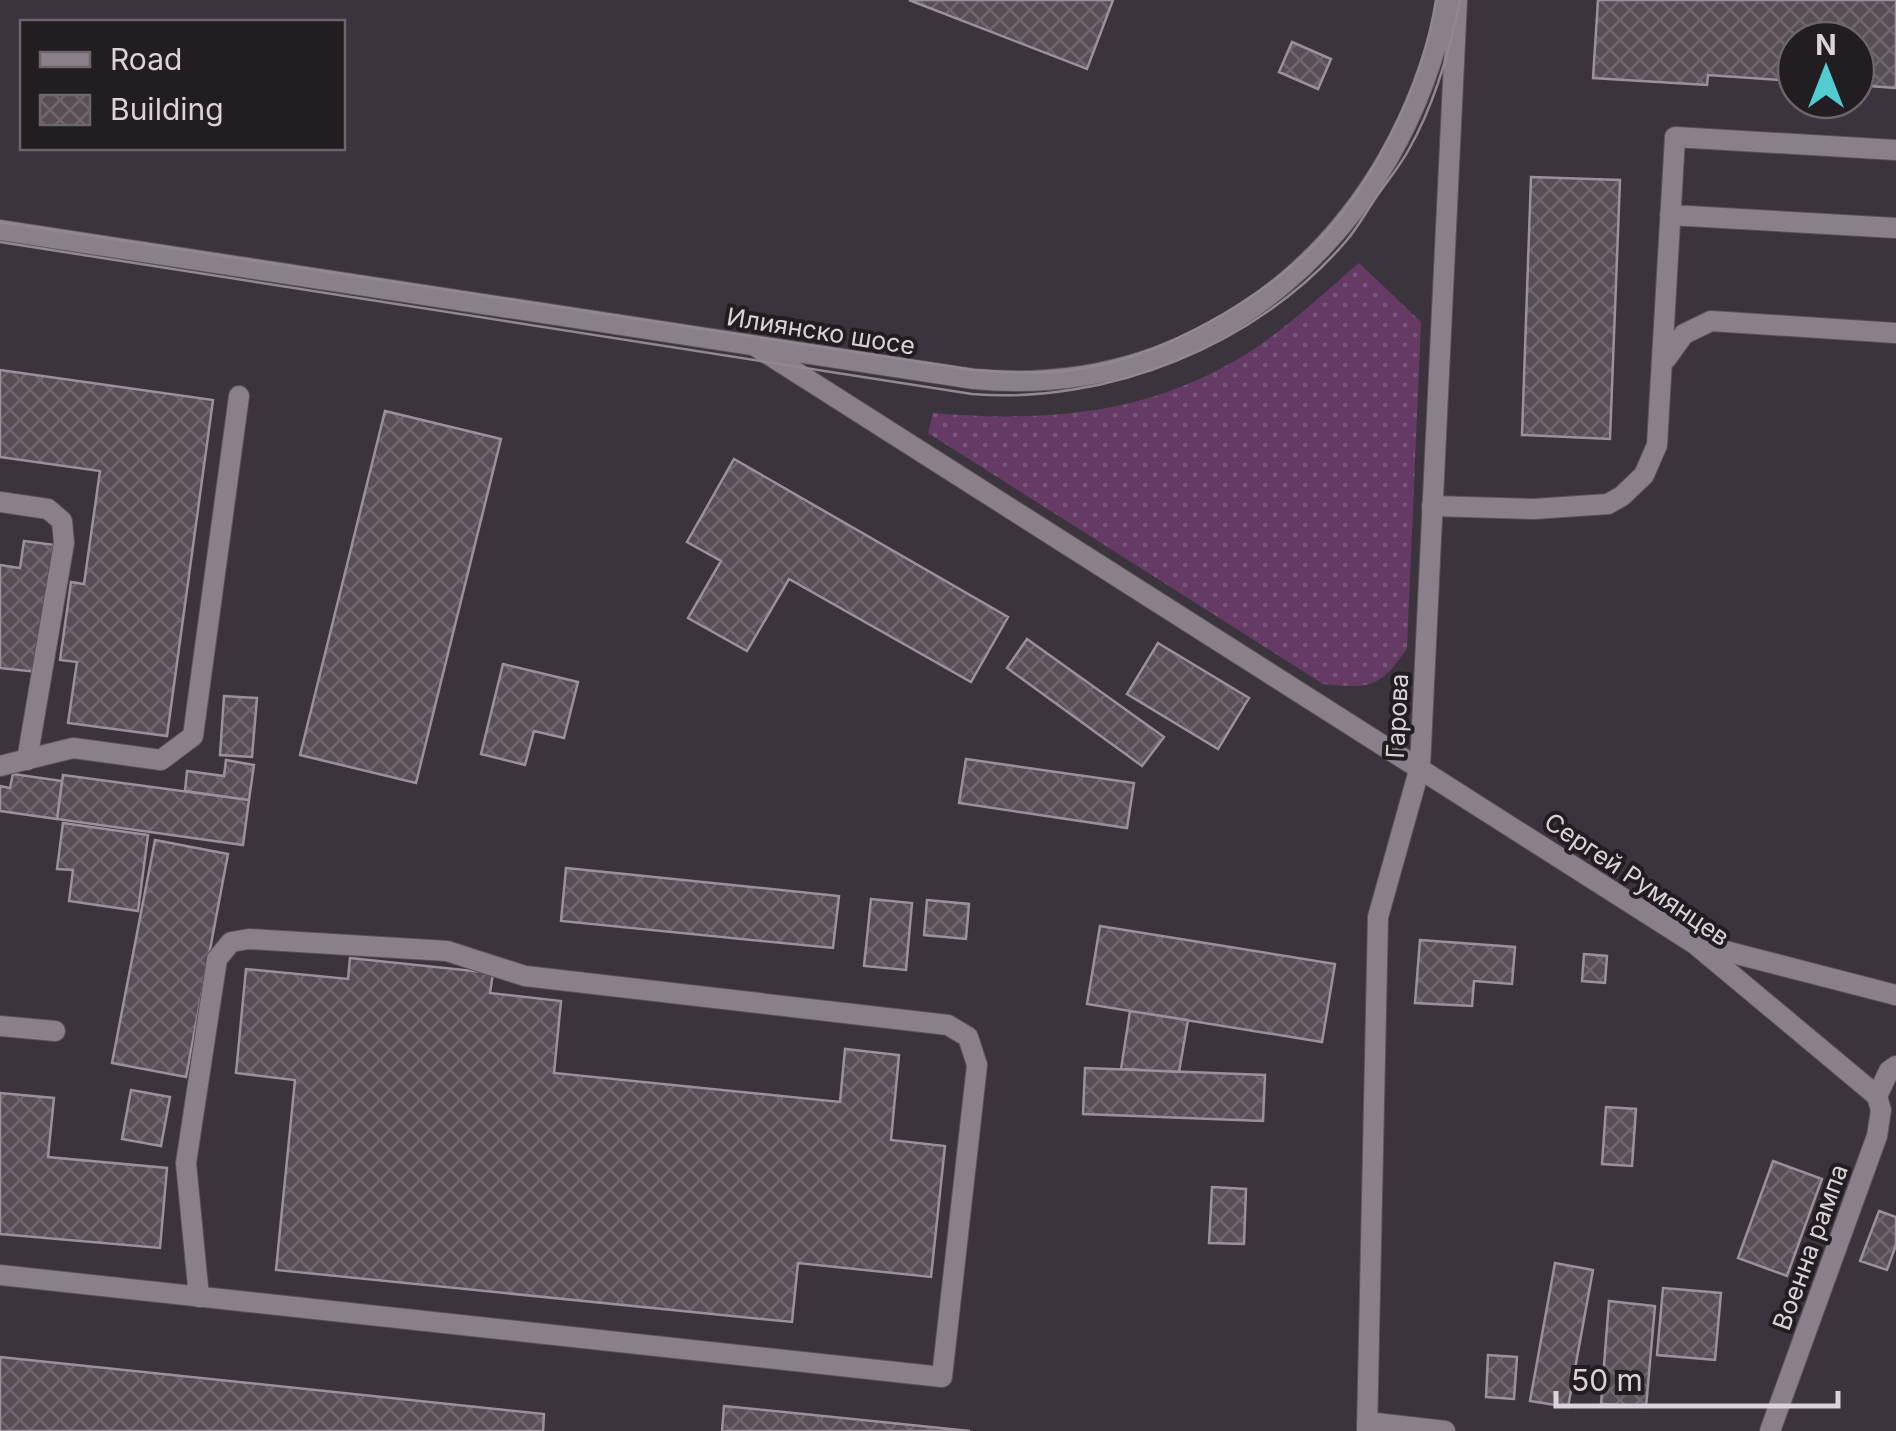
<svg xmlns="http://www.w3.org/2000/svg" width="1896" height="1431" viewBox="0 0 1896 1431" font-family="Inter,sans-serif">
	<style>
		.grass { fill: url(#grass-dots) }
		.building { fill: url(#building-cross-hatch); stroke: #9b919b; stroke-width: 2.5 }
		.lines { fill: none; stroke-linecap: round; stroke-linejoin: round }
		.service-casing { stroke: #5a525a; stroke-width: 22 }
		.minor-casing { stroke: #5a525a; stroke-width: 22 }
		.tertiary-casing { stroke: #5a525a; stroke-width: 22 }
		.service { stroke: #8a808a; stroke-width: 20 }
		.minor { stroke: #8a808a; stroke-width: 20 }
		.tertiary { stroke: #8a808a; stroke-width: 20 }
		.tram { stroke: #908990; stroke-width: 2.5 }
		.labels { text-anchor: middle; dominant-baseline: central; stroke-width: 8; stroke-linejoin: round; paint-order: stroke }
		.street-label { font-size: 25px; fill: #dad4da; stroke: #211d21 }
	</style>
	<defs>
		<pattern id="grass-dots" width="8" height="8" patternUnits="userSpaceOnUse" patternTransform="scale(2.5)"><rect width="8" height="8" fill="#653b66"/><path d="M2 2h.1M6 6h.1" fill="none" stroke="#7a567b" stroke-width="1.8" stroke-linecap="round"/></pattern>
		<pattern id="building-cross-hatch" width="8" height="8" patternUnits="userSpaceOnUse" patternTransform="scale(2.5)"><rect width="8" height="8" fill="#574e56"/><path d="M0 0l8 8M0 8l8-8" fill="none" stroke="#6f676e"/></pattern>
	</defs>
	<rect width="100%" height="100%" fill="#3c343c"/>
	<path class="grass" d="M1359,263L1421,322L1407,648C1381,688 1369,689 1323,684L928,433L933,413C1041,422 1142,416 1238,359C1282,333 1320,296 1359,263Z"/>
	<path class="building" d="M909,0H1113L1087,69Z
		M1598,0H1896V88L1856,85V40H1796V81L1708,75L1707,85L1593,78Z
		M1292,42L1331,59L1318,89L1279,72Z
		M1531,177L1620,180L1610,439L1522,435Z
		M0,370L213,400L167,736L68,723L77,662L60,660L71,582L84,584L100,471L0,457Z
		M385,411L501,439L416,783L300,755Z
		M734,459L1008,617L971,682L789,579L747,651L688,618L721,561L687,542Z
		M24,541L55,545L37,672L0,668V565L20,568Z
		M1027,639L1164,737L1142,766L1007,668Z
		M1158,643L1249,698L1218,749L1127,694Z
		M503,664L578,682L564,738L534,731L525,765L481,754Z
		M224,696L257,698L252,757L220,755Z
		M966,759L1134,783L1127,828L959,803Z
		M226,760L254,765L249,800L185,791L187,771L224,776Z
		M13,774L62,781L57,819L0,811V786L10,788Z
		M63,775L249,800L243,845L57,819Z
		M63,823L148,835L138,911L69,901L73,870L57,869Z
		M155,840L228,854L186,1077L112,1063Z
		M566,868L839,896L833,948L561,921Z
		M871,899L912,903L906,970L864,966Z
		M927,900L969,904L966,939L924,935Z
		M1100,926L1335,964L1322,1042L1087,1004Z
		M1420,940L1515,947L1512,984L1474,981L1472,1006L1415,1003Z
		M1584,954L1607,956L1605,983L1582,981Z
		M350,958L493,973L490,993L561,1001L554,1073L840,1102L845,1049L899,1055L891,1140L945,1146L931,1277L798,1263L792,1322L276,1270L295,1080L236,1073L246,969L348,979Z
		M1130,1011L1188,1020L1179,1072L1121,1069Z
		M1085,1068L1265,1075L1263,1121L1083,1114Z
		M131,1090L170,1097L161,1146L122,1139Z
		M0,1093L54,1098L48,1157L167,1168L160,1248L0,1234Z
		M1606,1107L1636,1109L1632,1166L1602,1164Z
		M1773,1161L1822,1179L1787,1276L1738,1258Z
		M1212,1187L1246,1189L1244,1244L1209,1243Z
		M1879,1211L1896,1217V1245L1887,1270L1860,1261Z
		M1555,1263L1593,1270L1568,1407L1530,1401Z
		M1663,1288L1721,1293L1715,1360L1657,1355Z
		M1609,1301L1655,1306L1646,1407L1601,1404Z
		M1488,1355L1517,1357L1514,1399L1486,1397Z
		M0,1357L544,1414L543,1431H0Z
		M724,1406L970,1431H722Z"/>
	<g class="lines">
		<g class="service-casing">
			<path id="service" d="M1670,215L1896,228
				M1666,359L1684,334L1711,321L1896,333
				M0,502L48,509L62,521L64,543L27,760
				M1432,506L1534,509L1608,504L1622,496L1644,475L1657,445L1675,137L1896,150
				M0,766L73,748L161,760L193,736L239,396
				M0,1026L55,1031
				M0,1275L942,1377L977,1065L968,1037L948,1025L525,976L447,951L249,939L231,942L217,959L186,1163L199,1297"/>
		</g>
		<g class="minor-casing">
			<path id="minor" d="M755,346L1695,944L1877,1096L1881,1110L1877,1136L1770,1431
				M1702,945L1896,995
				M1877,1096L1889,1071L1896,1066
				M1367,1422L1445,1431
				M1367,1431L1378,917L1420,767L1457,0"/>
		</g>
		<g class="tertiary-casing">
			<path id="tertiary" d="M0,230L974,379C1214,402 1402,228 1447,0"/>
		</g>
		<use href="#service" class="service"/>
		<use href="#minor" class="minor"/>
		<use href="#tertiary" class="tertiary"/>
		<path class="tram" d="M0,222L973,370C1014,373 1055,375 1096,366C1169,350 1248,306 1304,255C1368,195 1423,87 1436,0
			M0,242L972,394C1107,405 1258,345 1347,240C1357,228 1365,214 1373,202C1384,185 1398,169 1408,151C1433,107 1450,50 1460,0"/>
	</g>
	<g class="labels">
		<g class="street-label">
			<text transform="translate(821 331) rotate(9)">Илиянско шосе</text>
			<text transform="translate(1397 716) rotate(-87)">Гарова</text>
			<text transform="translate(1637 879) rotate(34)">Сергей Румянцев</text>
			<text transform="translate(1810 1247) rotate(-70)">Военна рампа</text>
		</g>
	</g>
	<rect x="20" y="20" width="325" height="130" fill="#211d21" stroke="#6b666b" stroke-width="2.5"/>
	<rect x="40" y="52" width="50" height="15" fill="#8a808a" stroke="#6b666b" stroke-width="2.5"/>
	<text x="110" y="70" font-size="30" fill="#dad4da">Road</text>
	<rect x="40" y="95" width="50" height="30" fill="url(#building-cross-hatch)" stroke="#6b666b" stroke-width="2.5"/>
	<text x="110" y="120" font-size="30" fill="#dad4da">Building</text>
	<g transform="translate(1826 70)"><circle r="48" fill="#211d21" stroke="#6b666b" stroke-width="2.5"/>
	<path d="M0-8L18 38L0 25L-18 38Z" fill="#51ccd1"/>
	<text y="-15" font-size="28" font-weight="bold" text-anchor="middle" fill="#dad4da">N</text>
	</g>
	<path d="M1556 1391v15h282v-15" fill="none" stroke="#dad4da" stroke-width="5"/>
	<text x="1571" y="1391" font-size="30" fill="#dad4da" stroke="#211d21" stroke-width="8" paint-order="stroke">50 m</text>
</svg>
